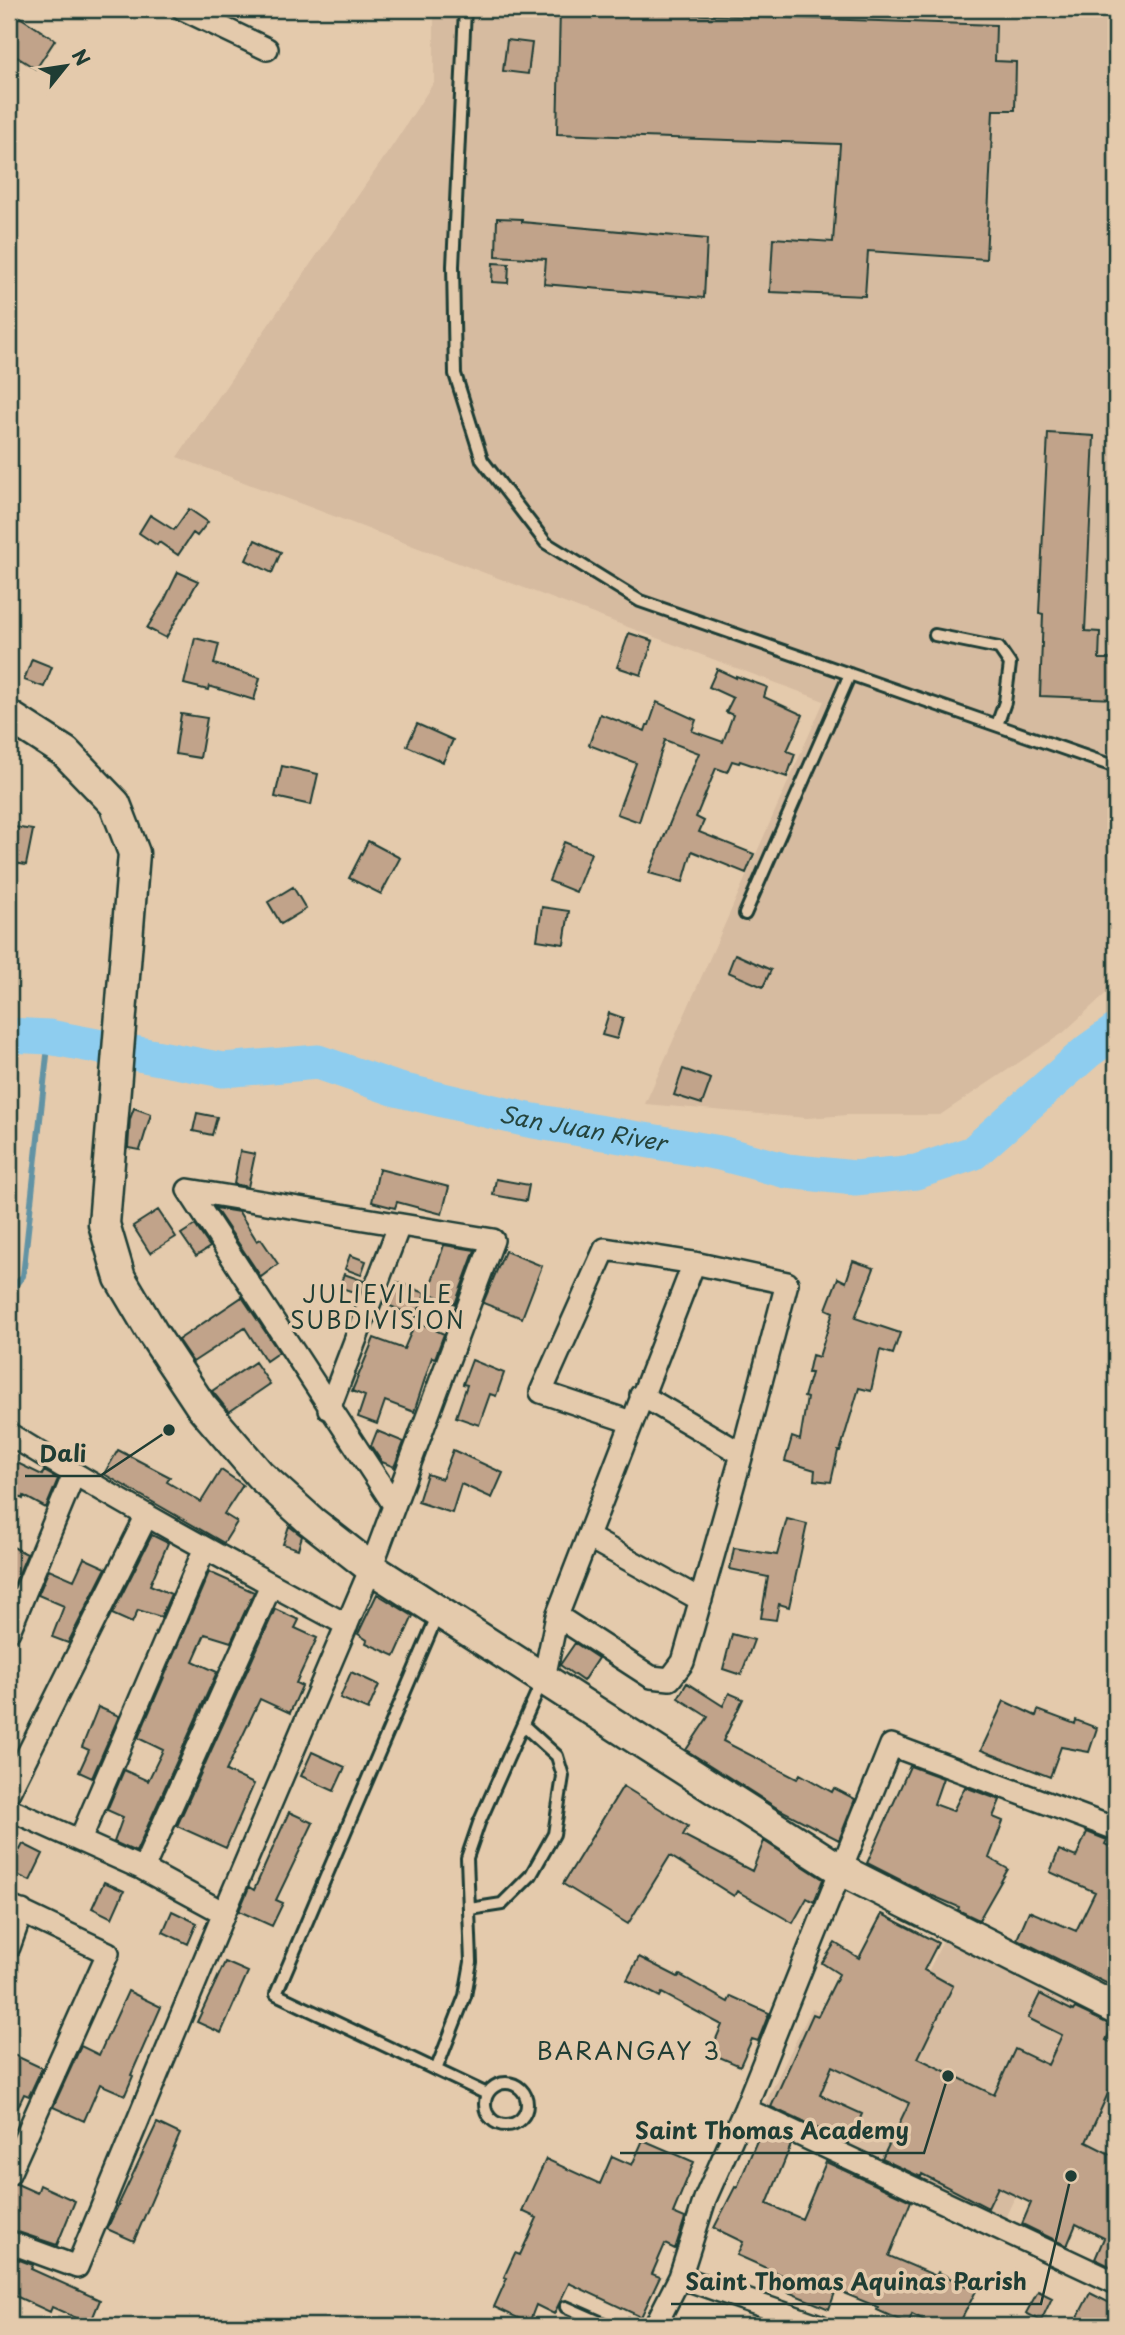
<svg xmlns="http://www.w3.org/2000/svg" width="1125" height="2335" font-family="'Playpen Sans',sans-serif">
<style>
.built{fill:#d6bba0}
.lines{fill:none;stroke-linecap:round;stroke-linejoin:round}
.stream{stroke:#6293a4;stroke-width:6}
.river{stroke:#8ecdef;stroke-width:35}
.building{fill:#c1a38a;stroke:#1f3d34;stroke-width:2}
.lane-casing{stroke:#1f3d34;stroke-width:16}
.street-casing{stroke:#1f3d34;stroke-width:26}
.secondary-casing{stroke:#1f3d34;stroke-width:35}
.lane{stroke:#e4caac;stroke-width:10}
.street{stroke:#e4caac;stroke-width:21}
.secondary{stroke:#e4caac;stroke-width:30}
.labels{text-anchor:middle;stroke-width:7;stroke-linejoin:round;paint-order:stroke}
.water-label{font-size:23px;font-style:italic;fill:#25443d;stroke:#e4caac}
.neighbourhood-label{font-size:23px;letter-spacing:2px;fill:#1f3d34;stroke:#e4caac}
.quarter-label{font-size:24px;letter-spacing:2px;fill:#1f3d34;stroke:#e4caac}
.leader{fill:none;stroke:#1f3d34;stroke-width:2.5}
.callout-dot{fill:#1f3d34;stroke:#e4caac;stroke-width:2.5}
.callout-label{font-size:23px;text-anchor:middle;font-weight:bold;fill:#1f3d34;stroke:#e4caac;stroke-width:7;stroke-linejoin:round;paint-order:stroke}
</style>
<rect width="100%" height="100%" fill="#e4caac"/>
<filter id="ink" filterUnits="userSpaceOnUse"><feTurbulence type="fractalNoise" baseFrequency=".0143" numOctaves="2"/><feDisplacementMap in="SourceGraphic" scale="14" xChannelSelector="R" yChannelSelector="G"/><feConvolveMatrix kernelMatrix="1 2 1 2 8 2 1 2 1" color-interpolation-filters="sRGB"/></filter>
<g filter="url(#ink)">
<path class="built" d="M434,9H1116V984L1063,1033L940,1115H848L807,1118L645,1104L824,701L177,457L393,145L434,82Z
M944,1939L1116,2022V2157L1050,2124L1004,2220L764,2106L812,2008L892,2046Z"/>
<g class="lines">
<path class="stream" d="M9,1292L23,1276L49,1037"/>
<path class="river" id="s1" d="M9,1035L49,1037L223,1070L318,1062L396,1089L528,1120L720,1153L787,1171L855,1178L916,1172L973,1153L1088,1051L1116,1031"/>
</g>
<path class="building" d="M9,10L55,40L36,69L9,52Z
M560,10L996,25L995,61L1016,62L1015,110H993L986,259L868,251L865,296L770,292L773,238L833,242L840,144L557,134Z
M507,40L532,43L528,74L503,71Z
M497,218L522,219V222L707,239L704,298L544,284L546,259L496,256Z
M493,263L509,264L508,283L492,282Z
M1048,433L1094,436L1085,631L1100,632L1099,659H1116V699L1040,696L1043,614L1039,613Z
M189,509L208,522L197,536L193,533L178,555L159,542L157,545L139,533L150,515L174,530Z
M255,540L281,552L272,573L246,560Z
M178,572L198,581L166,638L147,628L165,599Z
M629,633L653,641L641,675L617,667Z
M195,638L219,644L214,664L260,678L254,700L209,686L208,690L184,684Z
M32,659L52,667L44,687L24,680Z
M717,669L736,678V676L767,687L764,697L803,715L787,751L795,754L787,777L740,761L739,763L732,761L727,772L716,768L696,817L704,821L699,832L754,854L746,873L692,851L683,882L649,873L699,753L665,740L639,822L617,814L636,763L589,745L600,714L645,731L647,725H649L657,702L696,720L692,731L723,742L733,715L726,712L733,698L709,687Z
M181,714L207,718L200,758L175,754Z
M417,724L453,740L443,762L407,746Z
M282,766L318,774L311,805L275,797Z
M14,827L33,830L26,865L9,862Z
M368,841L400,858L381,894L349,878Z
M564,842L591,853L576,892L549,881Z
M293,887L306,909L281,924L268,902Z
M542,907L569,911L564,944L537,940Z
M735,954L771,970L763,987L728,972Z
M609,1013L623,1018L617,1039L602,1035Z
M683,1069L711,1079L702,1104L674,1095Z
M134,1108L151,1114L140,1150L128,1148L130,1119Z
M197,1113L217,1117L212,1135L193,1131Z
M240,1151L255,1154L248,1187L234,1184Z
M379,1169L449,1187L442,1214L397,1202L395,1208L372,1202Z
M496,1179L529,1185L526,1201L493,1195Z
M215,1208L239,1212L257,1241L261,1239L278,1264L261,1277Z
M158,1210L176,1237L150,1253L133,1226Z
M195,1225L210,1247L196,1256L181,1234Z
M444,1245L475,1250L455,1304L428,1293Z
M505,1251L542,1266L522,1318L483,1303Z
M350,1255L366,1261L361,1275L345,1269Z
M853,1261L874,1268L855,1318L900,1333L893,1354L880,1350L871,1391L859,1388L840,1451H838L831,1482L814,1480L815,1470L785,1461L792,1437L800,1440L807,1398L804,1397L811,1373H808L812,1355L819,1357L833,1312L826,1309L838,1278L846,1282Z
M344,1274L364,1281L359,1294L339,1287Z
M397,1282L425,1293L416,1317L383,1303L389,1290L394,1291Z
M242,1297L279,1352L266,1361L245,1328L193,1362L178,1340Z
M416,1321L444,1334L435,1358L432,1357L414,1412L385,1401L377,1424L358,1417L365,1396L352,1391L374,1338L404,1349Z
M472,1360L504,1373L496,1396L490,1394L479,1425L456,1417L467,1385L463,1384Z
M255,1362L270,1384L229,1412L212,1391Z
M377,1431L404,1442L394,1467L382,1462L371,1446Z
M118,1450L170,1477L167,1482L201,1502L221,1470L243,1485L224,1514L237,1522L224,1543L104,1474Z
M453,1450L503,1473L492,1498L461,1484L452,1513L418,1502L427,1474L442,1479Z
M9,1459L42,1475L44,1471L58,1479L46,1508L24,1496L23,1499L9,1492Z
M787,1519L807,1524L789,1607L779,1604L776,1620L761,1618L768,1577L730,1569L734,1548L777,1555Z
M289,1526L302,1536L298,1549L283,1544Z
M152,1535L168,1543L150,1585L171,1594L161,1617L138,1610L132,1623L112,1614Z
M9,1545L27,1554L9,1597Z
M84,1558L106,1568L68,1643L52,1637L64,1606L38,1595L49,1569L74,1580Z
M209,1572L254,1592L231,1642L205,1634L193,1661L217,1672L136,1852L114,1842L123,1817L107,1810L124,1770L148,1781L163,1750L138,1738Z
M377,1594L413,1616L395,1656L366,1643L367,1640L358,1634Z
M275,1609L299,1620L295,1628L317,1638L296,1683L302,1686L290,1713L260,1699L226,1771L254,1784L226,1848L177,1826Z
M732,1634L754,1640L741,1675L723,1669Z
M575,1643L598,1658L583,1681L560,1665Z
M351,1672L379,1685L368,1710L340,1698Z
M687,1683L723,1706L729,1693L743,1699L723,1741L797,1779L800,1774L832,1792L834,1788L855,1799L839,1840L777,1808L686,1750L708,1717L678,1698Z
M1004,1701L1036,1716L1038,1710L1075,1724L1076,1720L1097,1728L1089,1752L1061,1747L1050,1777L981,1750Z
M98,1707L119,1716L92,1778L79,1772L89,1750L82,1747Z
M312,1752L345,1767L334,1791L301,1776Z
M910,1766L943,1778L934,1804L953,1811L965,1787L1000,1800L993,1817L1003,1821L989,1858L1008,1869L979,1920L958,1910L959,1907L926,1893L867,1863Z
M623,1786L688,1826L683,1835L752,1871L764,1841L823,1879L814,1902L807,1898L793,1923L737,1891L734,1896L670,1856L628,1924L563,1884Z
M289,1812L313,1823L276,1900L283,1903L272,1926L239,1911L249,1887L254,1890Z
M1087,1832L1107,1840L1105,1844L1116,1850V1988L1017,1939L1029,1911L1076,1931L1095,1892L1050,1872L1059,1850L1076,1857Z
M23,1844L43,1854L30,1881L9,1871V1845L20,1850Z
M104,1882L124,1891L112,1918L92,1908Z
M172,1911L197,1923L188,1944L163,1932Z
M882,1914L938,1943L924,1970L953,1986L918,2058L994,2095L1015,2049L1048,2065L1062,2035L1028,2018L1040,1994L1073,2011L1075,2008L1113,2026L1106,2040L1116,2045V2076L1086,2142L1116,2157V2269L1095,2259L1104,2238L1076,2224L1067,2246L1022,2224L1031,2203L998,2187L988,2208L922,2174L921,2177L882,2159L909,2103L832,2066L820,2095L862,2114L849,2143L771,2107L813,2014L818,2016L839,1974L822,1963L835,1943L859,1958Z
M639,1957L678,1977L680,1975L728,2002L731,1996L769,2013L758,2041L752,2039L740,2066L710,2053L722,2025L662,1993L660,1997L627,1980Z
M225,1962L248,1972L221,2033L197,2022Z
M128,1991L161,2007L131,2075L133,2076L125,2095L100,2084L84,2121L53,2107L81,2046L99,2055Z
M14,2055L42,2068L29,2096L24,2094L9,2126V2066Z
M157,2123L180,2134L134,2241L107,2229Z
M761,2131L791,2145L767,2204L802,2219L826,2162L911,2201L889,2256L936,2276L938,2272L976,2291L958,2326H936L912,2314L908,2324L877,2310L878,2307L836,2290L829,2309L788,2292L793,2280L737,2255L743,2242L714,2228L735,2187L737,2188Z
M643,2140L694,2162L673,2213L685,2218L675,2249L665,2244L652,2274L660,2277L641,2317L569,2283L554,2314L536,2305L529,2323L494,2307L507,2278L504,2277L515,2253L520,2255L537,2218L522,2211L546,2159L600,2184L612,2156L632,2165Z
M17,2184L37,2193L40,2185L75,2201L57,2245L9,2229V2187Z
M9,2256L33,2265L31,2269L100,2300L90,2324L52,2307L50,2312L9,2293Z
M1038,2291L1052,2298L1041,2321L1026,2313Z
M1090,2293L1116,2306V2326H1073Z"/>
<g class="lines">
<defs>
<path id="lane" d="M465,9L453,266L455,374L482,460L546,543L640,601L1116,767
M935,635L999,648L1010,664L1005,702L997,725
M745,914L850,674
M438,1614L276,1994L487,2094
M470,1909L502,1904L531,1875L554,1834L563,1776L557,1756L523,1725
M436,2070L465,1996L471,1962L467,1858L479,1823L542,1681
M485 2104a21 21 0 1 1 42 0a21 21 0 1 1-42 0Z
M566,2307L609,2326"/>
<path id="street" d="M183,9L267,49
M641,1395L742,1454
M329,1409L399,1226
M9,1434C119,1502 233,1564 347,1625
M588,1537L701,1600
M557,1616L651,1677L670,1679L683,1662L742,1454L787,1283L694,1263L605,1249L541,1392L631,1422
M9,1631L74,1474
M544,1678L557,1616L694,1263
M9,1792L147,1515
M9,1809L143,1869L224,1913
M80,1840L205,1548
M143,1869L271,1585
M9,1906L108,1953L9,2174
M9,1947L22,1911
M745,2109L1116,2283
M9,2242L77,2267L224,1913L371,1568L493,1240L188,1190L394,1505
M680,2277L820,2326
M655,2326L680,2277L705,2199L745,2109L891,1745L1116,1829"/>
<path id="secondary" d="M9,716L65,752L115,804L134,853L104,1224L120,1278L152,1332L201,1406L260,1475L311,1521L371,1568L841,1870L1116,2009"/>
</defs>
<use href="#lane" class="lane-casing"/>
<use href="#street" class="street-casing"/>
<use href="#secondary" class="secondary-casing"/>
<use href="#lane" class="lane"/>
<use href="#street" class="street"/>
<use href="#secondary" class="secondary"/>
</g>
</g>
<g class="labels">
<g class="water-label">
<text dy="8" stroke="none"><textPath href="#s1" startOffset="586">San Juan River</textPath></text>
</g>
<g class="neighbourhood-label">
<text x="378" y="1303">JULIEVILLE<tspan x="378" dy="26">SUBDIVISION</tspan></text>
</g>
<g class="quarter-label">
<text x="629" y="2060">BARANGAY 3</text>
</g>
</g>
<path class="leader" d="M169 1430L100 1476H25M948 2076L924 2153H620M1071 2176L1041 2304H671"/>
<g class="callout-dot">
<circle cx="169" cy="1430" r="7"/>
<circle cx="948" cy="2076" r="7"/>
<circle cx="1071" cy="2176" r="7"/>
</g>
<g class="callout-label">
<text x="63" y="1462">Dali</text>
<text x="772" y="2139">Saint Thomas Academy</text>
<text x="856" y="2290">Saint Thomas Aquinas Parish</text>
</g>
<rect width="1125" height="2335" fill="none" stroke="#e4caac" stroke-width="35"/>
<rect x="18" y="18" width="1090" height="2300" fill="none" stroke="#1f3d34" stroke-width="2.5" filter="url(#ink)"/>
<g transform="translate(66 66) rotate(60)" stroke="#e4caac" stroke-width="5" paint-order="stroke">
<path d="M0-5L12 26L0 18L-12 26Z" fill="#1f3d34"/>
<text y="-10" font-size="19" font-weight="bold" text-anchor="middle" fill="#1f3d34">N</text>
</g>
</svg>
